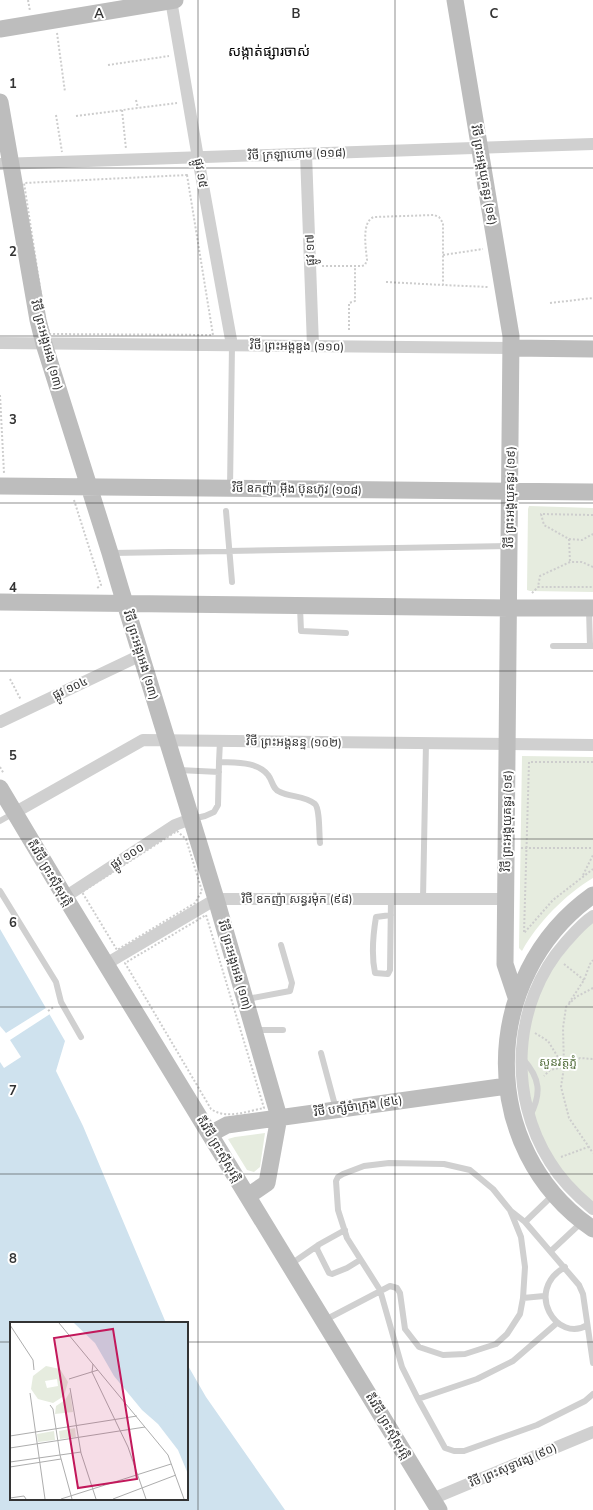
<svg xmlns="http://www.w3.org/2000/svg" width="593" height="1510" font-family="'Nunito Sans','Noto Sans Khmer',sans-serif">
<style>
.green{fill:#e6ecdf}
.water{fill:#cfe2ee}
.pier{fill:#fff}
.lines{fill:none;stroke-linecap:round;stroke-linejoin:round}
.path{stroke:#cdcdcd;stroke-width:2;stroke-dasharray:2 2;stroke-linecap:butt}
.lane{stroke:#d0d0d0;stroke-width:6}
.street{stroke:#d0d0d0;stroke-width:12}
.secondary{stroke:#bdbdbd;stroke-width:17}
.grid{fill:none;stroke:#333;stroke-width:1;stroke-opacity:0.55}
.labels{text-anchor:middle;stroke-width:4;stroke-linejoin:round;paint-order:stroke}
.street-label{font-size:12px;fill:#333;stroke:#fff}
.park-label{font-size:12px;fill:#56703f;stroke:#fff}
.quarter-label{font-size:14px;fill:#000;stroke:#fff}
.inset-river{fill:none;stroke:#cfe2ee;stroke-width:2}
.inset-road{fill:none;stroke:#adadad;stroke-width:1}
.view{fill:#c2185b;fill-opacity:0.15;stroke:#c2185b;stroke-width:2}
.inset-edge{fill:none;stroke:#333;stroke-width:2}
.grid-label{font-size:13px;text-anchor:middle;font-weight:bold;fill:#333;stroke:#fff;stroke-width:4;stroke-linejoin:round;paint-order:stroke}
</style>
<rect width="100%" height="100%" fill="#fff"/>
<path class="green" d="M529,506L593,508V592L530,591L527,590L528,509Z
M522,756L593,757V878C565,895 538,922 522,951L519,948Z
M593,918V1207L565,1180L534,1124L525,1085L526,1030L542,980Z
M265,1133L260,1167L254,1172L247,1170L228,1139L235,1137Z"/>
<path class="water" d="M0,929L65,1041L56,1071L83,1126L166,1323H11V1499H187V1364L206,1397L285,1510H0Z"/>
<path class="pier" d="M46,1008L50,1014L10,1040L21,1057L4,1068L0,1062V1026L6,1033Z"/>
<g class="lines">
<path class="path" d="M28,0L30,11
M57,33L65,92
M108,65L169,56
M136,100L138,108
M122,110L126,149
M56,115L62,152
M76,116L177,103
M187,175L213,335L50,334L45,320L24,183Z
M443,255L483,249
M322,266H362L365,265L367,260C366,249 361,221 374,217L434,215L439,217L443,223V285L488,287
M386,282L443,285
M550,303L593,298
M349,330V303L355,301V266
M0,395L4,473
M74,500L101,585L96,589
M593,515L541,514L544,525L569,539L582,540L593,534
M569,539L570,562
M593,567L582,562H570L540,576L538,587H593
M532,593L538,587
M10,679L21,700
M593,762H529L524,933L553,900L593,869
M0,767L4,774
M177,831L186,839L202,891L195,903L117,950L82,892Z
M521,848H593
M583,875L593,855
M206,915L264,1108C248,1111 226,1120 211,1109L125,963Z
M564,964L584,980
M593,988L576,997L566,1007L563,1028L564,1067L561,1087L569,1118L593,1153
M569,1003L584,980L590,964L593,960
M48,1011L54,1007
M535,1033L548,1041L564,1067L550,1070L544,1076
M565,1067L580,1058L593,1059
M561,1157L588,1147"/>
<path class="lane" d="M230,488L232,345
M226,511L232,582
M112,553L509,546
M300,607L301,631L346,633
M589,609L590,646
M553,646H593
M220,741L219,762C235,763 257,761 268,775C273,781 272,789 280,792C290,797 306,796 315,804C320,809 319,835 320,843
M179,770L219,772
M192,819L205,816L214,812L218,805L219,762
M0,821L14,813
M0,891L56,982L61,1002L81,1037
M423,899L426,743
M391,915L376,917C373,935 371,954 375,973L388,974L390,970L391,899
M247,999L290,991L292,983L281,945
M255,1030H283
M321,1053L336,1109
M523,1059C540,1078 542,1093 530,1116
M511,1211L525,1222L579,1285L583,1294L593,1363
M525,1222L553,1195
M345,1230L318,1245L317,1249L329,1273L332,1274L347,1268L360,1260
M551,1251L582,1222
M291,1264L317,1246
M565,1267C523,1291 558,1344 587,1325
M523,1298L544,1296
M325,1320L390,1286L397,1288L400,1293L405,1329L419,1347L443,1355L465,1354L496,1344L507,1334L520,1314L523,1298L525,1267L521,1237L510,1210L493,1189L470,1170L444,1164L389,1163L364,1166L343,1174L338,1177L336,1181L338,1210L347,1238L380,1290L402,1367L418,1399L445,1448L454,1451H464L537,1425L585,1401L593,1394
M418,1399L477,1379L513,1361L557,1323"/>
<path class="street" d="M171,0L198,158L232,345
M306,154L313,346
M0,164L593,144
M0,343L511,348
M0,722L141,655
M14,813L143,740L593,745
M65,897L175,825L191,819
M593,916C582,923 574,933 565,943C512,1003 508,1096 550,1162C561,1180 577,1196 593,1209
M106,964L216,899H506
M432,1499L593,1432"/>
<path class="secondary" d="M455,0L511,336L505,964L516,997
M0,29L175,0
M0,102L38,320L44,344L110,553L120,587L216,899L279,1117L267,1183L248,1196
M511,348L593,349
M0,486L593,492
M0,602L509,608H593
M0,788L65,897L439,1510
M593,895C479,976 476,1149 593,1229
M210,1134L227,1125L507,1086"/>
</g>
<path class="grid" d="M198,0V1510M395,0V1510M0,168H593M0,336H593M0,503H593M0,671H593M0,839H593M0,1007H593M0,1174H593M0,1342H11M187,1342H593"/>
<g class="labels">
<g class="street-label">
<text transform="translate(297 154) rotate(-2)" y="4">វិថី ក្រឡាហោម (១១៨)</text>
<text transform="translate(201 173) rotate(80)" y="4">ផ្លូវ ១៥</text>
<text transform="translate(484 175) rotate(80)" y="4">វិថី ព្រះអង្គយុគន្ធរ (១៩)</text>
<text transform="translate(310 250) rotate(-92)" y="4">ផ្លូវ ១៧</text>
<text transform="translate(47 345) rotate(75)" y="4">វិថី ព្រះអង្គអេង (១៣)</text>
<text transform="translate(297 346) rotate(1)" y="4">វិថី ព្រះអង្គឌួង (១១០)</text>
<text transform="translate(297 489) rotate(1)" y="4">វិថី ឧកញ៉ា អ៊ីង ប៊ុនហ៊ូវ (១០៨)</text>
<text transform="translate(510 497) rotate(-89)" y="4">វិថី ព្រះអង្គយុគន្ធរ (១៩)</text>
<text transform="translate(141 655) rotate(73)" y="4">វិថី ព្រះអង្គអេង (១៣)</text>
<text transform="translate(70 688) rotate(-25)" y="4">ផ្លូវ ១០៤</text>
<text transform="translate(294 742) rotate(1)" y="4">វិថី ព្រះអង្គនន្ទ (១០២)</text>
<text transform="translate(507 821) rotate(-89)" y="4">វិថី ព្រះអង្គយុគន្ធរ (១៩)</text>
<text transform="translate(127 856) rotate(-33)" y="4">ផ្លូវ ១០០</text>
<text transform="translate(50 873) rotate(59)" y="4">តីរវិថី ព្រះស៊ីសុវត្តិ</text>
<text x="297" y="903">វិថី ឧកញ៉ា សន្ធរម៉ុក (៩៨)</text>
<text transform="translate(235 965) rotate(74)" y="4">វិថី ព្រះអង្គអេង (១៣)</text>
<text transform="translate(358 1106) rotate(-8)" y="4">វិថី បក្សីចំាក្រុង (៩៤)</text>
<text transform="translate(219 1149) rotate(59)" y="4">តីរវិថី ព្រះស៊ីសុវត្តិ</text>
<text transform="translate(388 1426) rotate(59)" y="4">តីរវិថី ព្រះស៊ីសុវត្តិ</text>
<text transform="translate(513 1465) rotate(-23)" y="4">វិថី ព្រះសុទ្ធាវង្ស (៩០)</text>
</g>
<g class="park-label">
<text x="558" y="1066">សួនវត្ដភ្នំ</text>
</g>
<g class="quarter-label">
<text x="269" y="56">សង្កាត់ផ្សារចាស់</text>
</g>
</g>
<g transform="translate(10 1322)">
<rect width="178" height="178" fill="#fff"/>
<path d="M36,44L50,47L58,60L54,74L43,81L28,77L21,67L23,54ZM47,57L48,64L37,66L35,59ZM60,70L63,90L45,92L46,84L55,78ZM65,106L66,115L50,117L49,109ZM44,109L45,118L28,120L27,112Z" fill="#e6ecdf" fill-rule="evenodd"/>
<path d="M64,1H178V152L168,128L148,102L132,88L104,54L85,21Z" fill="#cfe2ee"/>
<path class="inset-river" d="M105,1L129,47L127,54L119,61M128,73L138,67L146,70L178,114"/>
<path class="inset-road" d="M49,1L158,133L174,177M0,3L23,38L24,48M83,42L82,50L118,125L136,177M59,57L88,48M60,66L71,131L86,177M20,71L35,177M40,83L43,87L50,133L62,177M0,114L127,94M0,126L135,105M50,133L71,130M0,140L50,133M0,145L51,137M0,176L14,174L16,177M51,177L161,142M103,177L166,153"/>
<path class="view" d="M103,7L127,157L68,166L44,16Z"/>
<rect width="178" height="178" class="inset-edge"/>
</g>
<g class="grid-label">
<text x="99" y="18">A</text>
<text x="296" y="18">B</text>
<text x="494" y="18">C</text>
<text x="13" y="88">1</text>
<text x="13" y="256">2</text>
<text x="13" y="424">3</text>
<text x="13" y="592">4</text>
<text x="13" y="760">5</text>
<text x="13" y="927">6</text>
<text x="13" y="1095">7</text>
<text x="13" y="1263">8</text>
</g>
</svg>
